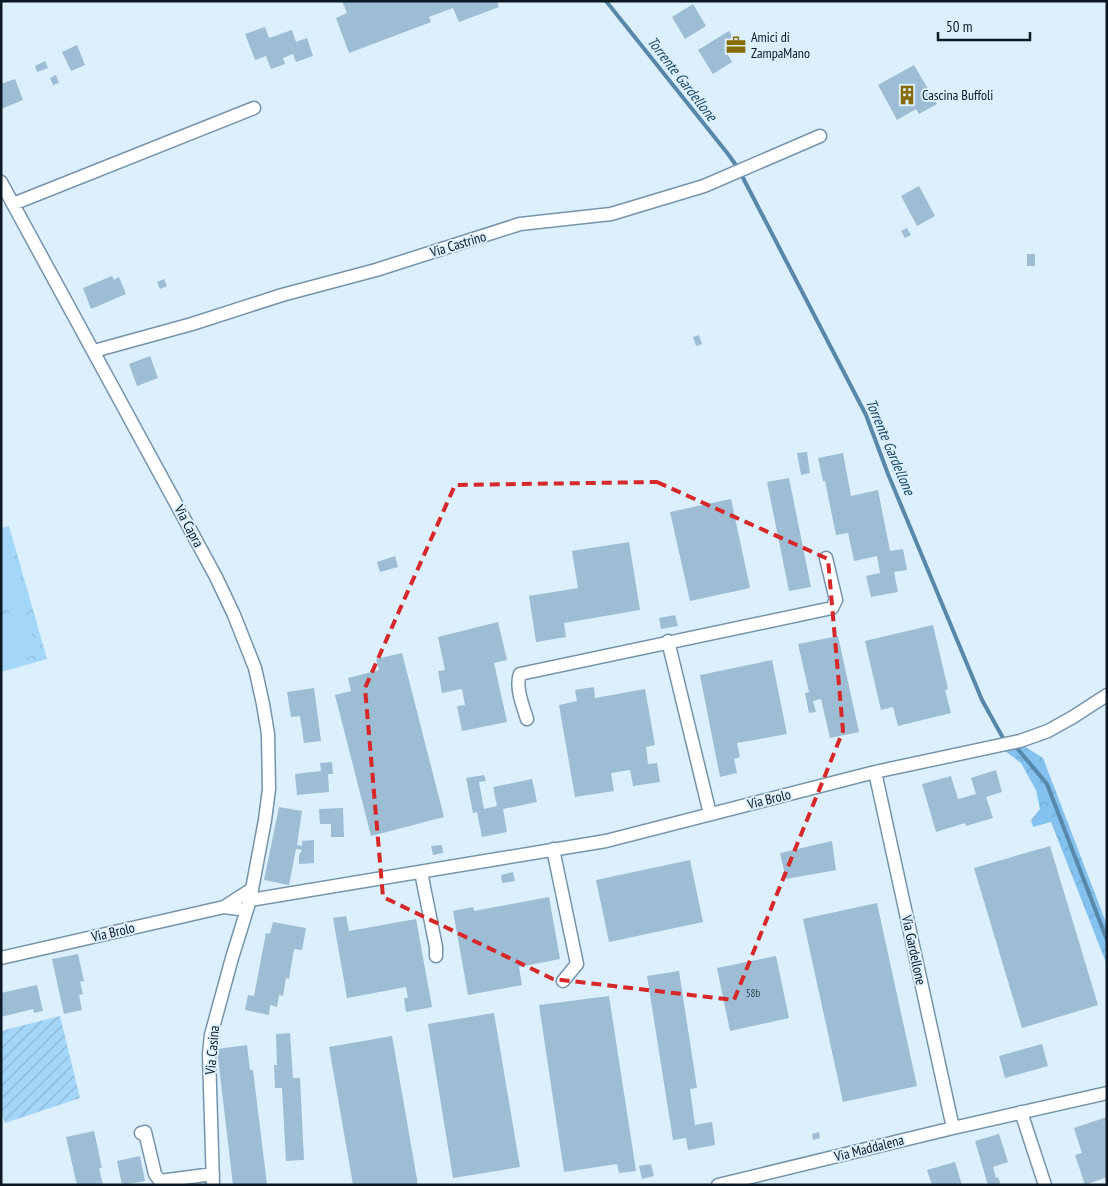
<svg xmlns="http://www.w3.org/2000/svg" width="1108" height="1186" font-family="'PT Sans Narrow',sans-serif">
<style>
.forest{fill:url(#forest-crowns)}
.park{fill:url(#park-crowns)}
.garden{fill:url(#garden-furrows)}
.pitch{fill:#a4d6fa}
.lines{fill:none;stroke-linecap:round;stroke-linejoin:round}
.stream{stroke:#5888a9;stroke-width:4}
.building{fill:#9dbdd5}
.street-casing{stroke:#7594ab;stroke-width:15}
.street{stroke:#fff;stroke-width:12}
.marked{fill:none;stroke:#d62828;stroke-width:4;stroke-dasharray:10 6;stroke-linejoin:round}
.labels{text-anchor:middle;stroke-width:4;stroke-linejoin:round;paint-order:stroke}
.number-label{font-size:11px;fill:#31424f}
.poi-label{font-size:14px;fill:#0d1922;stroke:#dbeffd;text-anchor:start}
.street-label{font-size:14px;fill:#0d1922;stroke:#dbeffd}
.water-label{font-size:15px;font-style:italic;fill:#174866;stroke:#dbeffd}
</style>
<defs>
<pattern id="forest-crowns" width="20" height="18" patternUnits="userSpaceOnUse" patternTransform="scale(1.25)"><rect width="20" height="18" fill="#83c2ef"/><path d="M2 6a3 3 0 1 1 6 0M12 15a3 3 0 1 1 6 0" fill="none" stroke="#70a6cd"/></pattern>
<pattern id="park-crowns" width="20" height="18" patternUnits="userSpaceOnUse" patternTransform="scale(1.25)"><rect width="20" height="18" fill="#a4d6fa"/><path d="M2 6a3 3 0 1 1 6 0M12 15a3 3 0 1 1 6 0" fill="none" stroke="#8cb7d6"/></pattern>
<pattern id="garden-furrows" width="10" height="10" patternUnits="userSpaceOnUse" patternTransform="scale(1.25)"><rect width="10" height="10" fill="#a4d6fa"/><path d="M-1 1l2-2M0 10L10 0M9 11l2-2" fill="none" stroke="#8cb7d6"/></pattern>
</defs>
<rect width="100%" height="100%" fill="#dbeffd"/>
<path class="forest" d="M1024,746L1043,758L1107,925V965L1051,822L1033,827L1031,820L1040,809L1036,790L1021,763L1005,751Z"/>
<path class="park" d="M9,526L47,659L1,672V528Z"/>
<path class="garden" d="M60,1016L80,1098L5,1123L1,1111V1031Z"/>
<path class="pitch" d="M5,529L28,603L1,611V530Z
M24,608L38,654L1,666V615Z"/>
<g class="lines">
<path class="stream" d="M606,1L728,154L738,168
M740,172L866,415L888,474L982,700L1003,738
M1016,747L1047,784L1107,940"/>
</g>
<path class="building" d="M342,1H497L499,7L459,22L453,8L429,17L431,22L349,53L336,18L347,13Z
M693,4L706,26L685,39L672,17Z
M265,27L269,38L292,30L296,42L307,38L313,56L296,62L293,54L283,58L285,64L271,69L266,56L255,60L245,34Z
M729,31L735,41L724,48L732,62L713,74L698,50Z
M77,45L85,65L71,71L62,52Z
M45,61L48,68L37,72L35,66Z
M914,65L937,104L919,114L916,109L897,120L878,85Z
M56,75L59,83L53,85L50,78Z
M15,79L23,100L1,109V84Z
M919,186L935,216L917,226L901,196Z
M907,228L911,235L905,238L901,231Z
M1027,254H1035V266H1027Z
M112,276L114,280L119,277L126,294L91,309L83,288Z
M164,279L167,286L160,289L157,282Z
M699,335L702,344L696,346L693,337Z
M150,356L158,378L137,386L129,364Z
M807,452L810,473L801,475L797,453Z
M843,453L851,496L878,490L890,551L903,549L907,570L894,572L898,592L871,597L866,576L880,573L877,556L854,561L848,533L836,535L825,481H823L818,458Z
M789,478L811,587L789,591L767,482Z
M731,499L750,588L690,601L670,512Z
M629,542L640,610L564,623L566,637L536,642L529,596L578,588L572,551Z
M395,556L398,567L380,572L377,562Z
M675,615L678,626L661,629L659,618Z
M498,622L507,660L494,663L507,722L462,731L457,706L465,705L462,689L442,693L438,671L445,670L438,637Z
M933,625L948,689L945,690L951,713L898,726L893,707L881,710L865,641Z
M838,636L859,732L830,738L821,699L813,701L816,712L809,713L805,693L809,692L798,644Z
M402,653L444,817L371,836L335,695L351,691L348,678L379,670L376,659Z
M772,660L787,734L737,743L740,757L734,759L737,773L720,777L700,675Z
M594,687L595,698L645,689L655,745L646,747L648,764L657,763L660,782L633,786L630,770L611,773L614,791L575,797L559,705L577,701L575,690Z
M314,688L321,741L304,743L300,716L291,717L287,692Z
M332,762L333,774H328L329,792L297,795L295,774L321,771L320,763Z
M996,770L1002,792L986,797L993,818L966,826L965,823L936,832L922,784L951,776L958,799L976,794L971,778Z
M484,775L486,781L479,782L484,809L497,806L493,787L532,779L537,802L503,809L507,832L482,837L477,812L473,813L466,778Z
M279,807L302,811L297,845L302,846V841L314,840V863L299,864V855L302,850L296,849L289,885L264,880Z
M343,808L344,837H331V824H320L319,809Z
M832,841L836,870L786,879L780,853Z
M442,845L443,853L433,855L431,846Z
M1050,846L1098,1005L1022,1028L974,868Z
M690,860L703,922L609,942L596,880Z
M513,872L515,881L502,883L501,875Z
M549,897L560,959L519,967L522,985L468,995L453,911L473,907L474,911Z
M877,903L917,1086L843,1102L803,919Z
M346,916L349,931L416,919L432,1007L406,1012L404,998H408L406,987L347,998L333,918Z
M273,922L306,928L302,950L294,949L289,979L286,978L283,996L279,995L277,1007L270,1005L269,1015L245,1010L248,995L254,996L266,933L270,934Z
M78,954L84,981L80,982L83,994L79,995L82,1010L64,1014L52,959Z
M776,956L789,1018L730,1031L717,968Z
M679,971L697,1088L690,1089L695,1125L712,1122L715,1145L688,1150L686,1138L673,1140L647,976Z
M37,985L43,1011L34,1013L33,1009L1,1017V993Z
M609,996L636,1171L619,1173L617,1164L564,1172L539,1005Z
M494,1013L520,1167L453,1178L428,1024Z
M290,1033L293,1078H300L304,1160L286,1161L282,1088H275L274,1065H277L276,1034Z
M392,1036L418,1185H353L329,1047Z
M1042,1044L1048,1066L1005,1078L999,1056Z
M247,1045L250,1070H253L267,1185H233L217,1049Z
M1107,1117V1177L1085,1185L1075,1155L1082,1153L1074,1128Z
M94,1131L102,1168H99L103,1185H77L66,1137Z
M819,1132L820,1138L813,1140L812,1134Z
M999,1134L1008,1162L993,1167L996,1178L998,1177L1001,1185H988L975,1141Z
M140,1156L145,1181L122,1185L117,1161Z
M955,1162L962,1185H932L927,1170Z
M651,1164L654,1176L642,1179L639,1166Z"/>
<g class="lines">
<defs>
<path id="street" d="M1,182L216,577L234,615L255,668L263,704L268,734L269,789L265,820L250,900L232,958L211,1035L209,1054L213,1185
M13,204L254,108
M94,351L192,324L282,295L376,270L520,224L611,214L704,186L820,136
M668,641L710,814
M527,719C523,706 515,687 520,674L832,608L836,600L826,558
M875,772L953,1128
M553,849L577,964L563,981
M421,872L436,947V956
M250,900L606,841L875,772L1020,741L1048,731L1073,717L1107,695
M247,910L224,907L252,889
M1,958L224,907
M1021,1112L1045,1185
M141,1133L145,1132L155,1174L160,1181L213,1174
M718,1185L953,1128L1107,1093"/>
</defs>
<use href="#street" class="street-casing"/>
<use href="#street" class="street"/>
</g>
<path class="marked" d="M657,482L828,559L843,731L734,1000L553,979L383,897L365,688L455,485Z"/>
<defs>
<symbol id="office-bare" viewBox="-9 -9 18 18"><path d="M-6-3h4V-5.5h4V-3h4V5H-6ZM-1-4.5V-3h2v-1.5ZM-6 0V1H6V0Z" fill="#886a07" stroke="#dbeffd" stroke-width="2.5" paint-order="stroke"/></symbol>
<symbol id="building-bare" viewBox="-9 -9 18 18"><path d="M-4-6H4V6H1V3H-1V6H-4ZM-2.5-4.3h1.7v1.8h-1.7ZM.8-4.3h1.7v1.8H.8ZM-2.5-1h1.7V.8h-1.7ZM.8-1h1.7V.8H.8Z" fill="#886a07" stroke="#dbeffd" stroke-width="2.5" paint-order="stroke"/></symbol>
</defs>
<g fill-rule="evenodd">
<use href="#office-bare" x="722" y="31" width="28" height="28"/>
<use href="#building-bare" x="893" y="81" width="28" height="28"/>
</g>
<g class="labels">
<g class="number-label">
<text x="753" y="997">58b</text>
</g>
<g class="poi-label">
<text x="751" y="42">Amici di<tspan x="751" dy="16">ZampaMano</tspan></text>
<text x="922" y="100">Cascina Buffoli</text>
</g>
<g class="street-label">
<text transform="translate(458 244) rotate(-17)" y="5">Via Castrino</text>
<text transform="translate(189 526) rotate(62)" y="5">Via Capra</text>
<text transform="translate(769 799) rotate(-14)" y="5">Via Brolo</text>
<text transform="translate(113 932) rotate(-13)" y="5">Via Brolo</text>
<text transform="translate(914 950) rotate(78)" y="5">Via Gardellone</text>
<text transform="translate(212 1050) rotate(-85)" y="5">Via Casina</text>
<text transform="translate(869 1148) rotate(-14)" y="5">Via Maddalena</text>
</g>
<g class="water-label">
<text transform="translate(682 79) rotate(52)" y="5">Torrente Gardellone</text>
<text transform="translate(890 447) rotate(67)" y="5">Torrente Gardellone</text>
</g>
</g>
<rect width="1108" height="1186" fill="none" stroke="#0d1922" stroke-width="5"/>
<path d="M938 32v8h92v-8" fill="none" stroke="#0d1922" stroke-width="2.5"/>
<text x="946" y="32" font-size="15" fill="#0d1922" stroke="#dbeffd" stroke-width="4" paint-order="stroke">50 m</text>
</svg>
